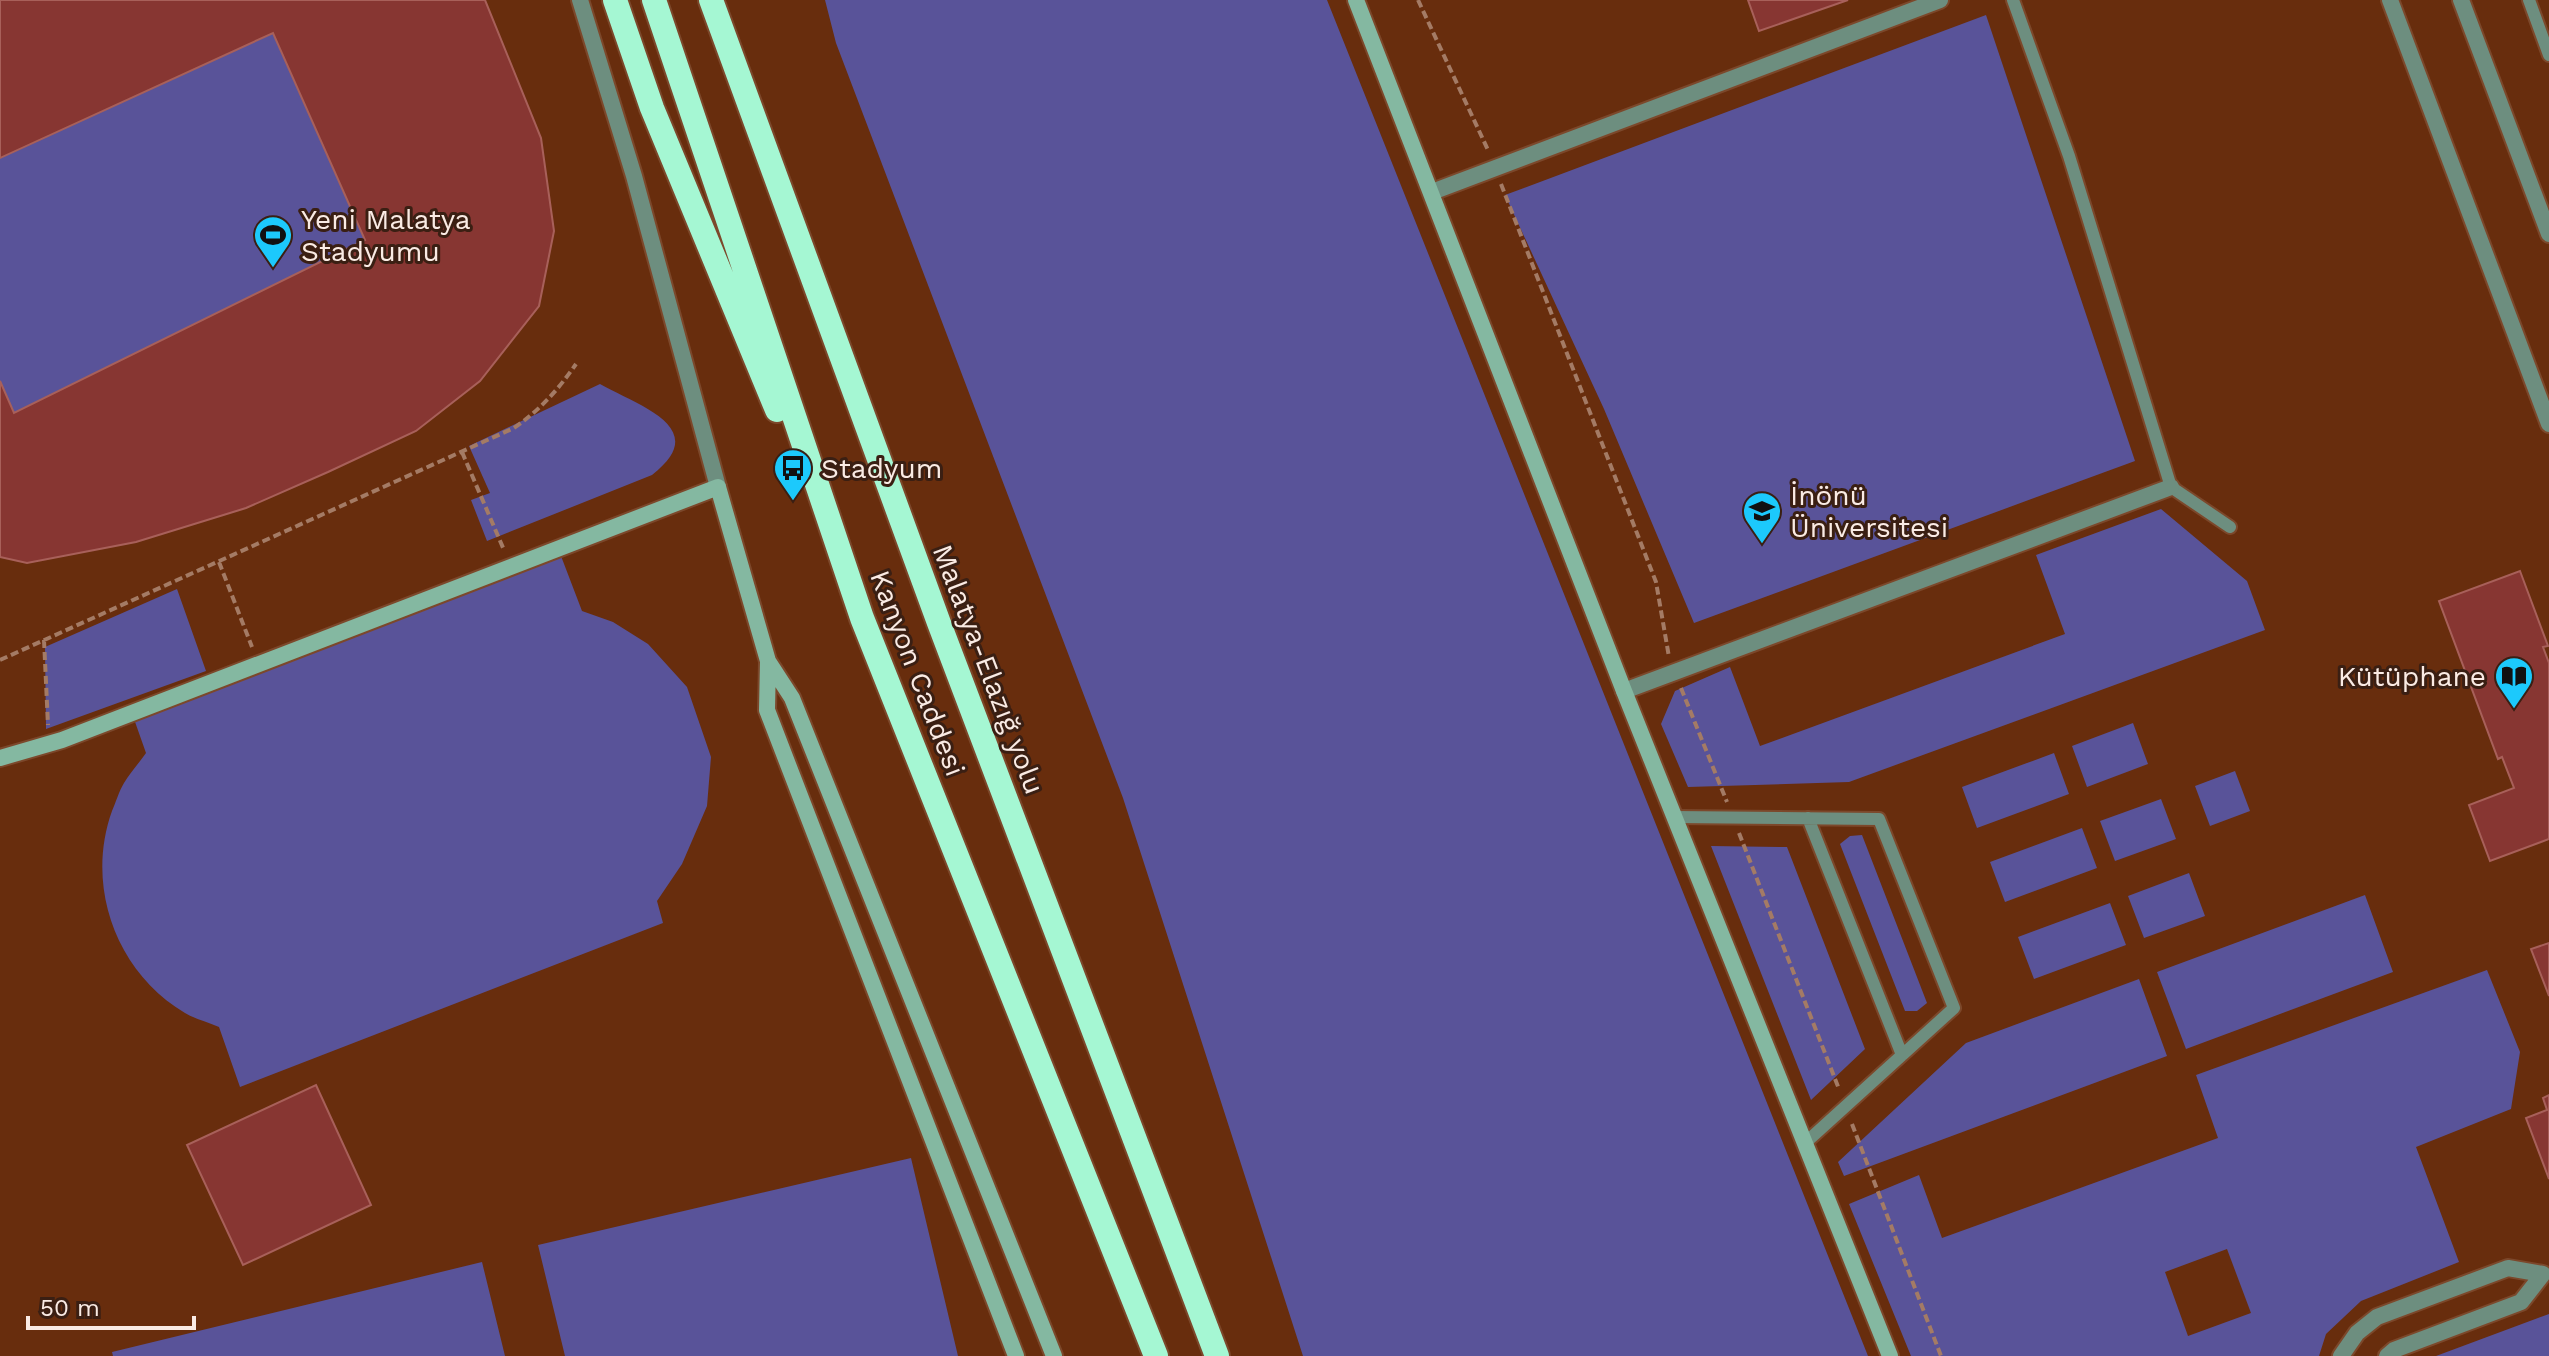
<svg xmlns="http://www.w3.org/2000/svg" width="2549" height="1356" font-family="'Work Sans',sans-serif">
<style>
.green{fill:#595399;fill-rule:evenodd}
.building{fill:#873632;stroke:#a8605a;stroke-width:2}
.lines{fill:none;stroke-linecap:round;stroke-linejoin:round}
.lane-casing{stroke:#7c482b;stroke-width:16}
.street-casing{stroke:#7c482b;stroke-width:20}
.secondary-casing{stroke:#7c482b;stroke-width:20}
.highway-casing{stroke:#7c482b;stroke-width:28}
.path{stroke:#a47b65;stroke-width:4;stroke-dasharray:8 4;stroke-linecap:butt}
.lane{stroke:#6d8e7f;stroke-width:12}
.street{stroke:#6d8e7f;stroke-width:16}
.secondary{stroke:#84b8a1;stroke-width:16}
.highway{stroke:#a5f7d3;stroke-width:24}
.labels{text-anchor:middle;stroke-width:6;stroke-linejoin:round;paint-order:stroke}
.poi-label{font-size:28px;fill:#faebe4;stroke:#3a1f13;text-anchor:start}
.street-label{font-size:28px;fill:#faebe4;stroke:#3a1f13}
</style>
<rect width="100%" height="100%" fill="#682d0d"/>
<path class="green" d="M0,0H485L541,138L554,231L539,306L480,381L416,431L246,508L136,542L27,563L0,557Z
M825,0H1327L1868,1356H1303L1123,798L836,43Z
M1986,15L2135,461L1694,623L1604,409L1505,195Z
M600,384C639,406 713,428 652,475L487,541L471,500L490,493L469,446Z
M2161,509L2247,581L2265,630L1849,782L1688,787L1661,724L1675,691L1730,667L1760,746L2065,634L2036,555Z
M561,556L582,611L613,622L648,644L687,687L711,757L707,806L682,864L657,901L663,923L240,1087L219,1027C208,1022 195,1019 185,1013C116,972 85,886 112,811C116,802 119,791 124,783C130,773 139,763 146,753L134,719Z
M177,589L206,671L46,729L45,647Z
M2133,723L2148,764L2087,787L2072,746Z
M2054,753L2069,794L1977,828L1962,787Z
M2235,771L2250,811L2210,826L2195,786Z
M2161,799L2176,839L2115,861L2100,821Z
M2082,828L2097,868L2005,902L1990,862Z
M1862,835L1927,1003L1917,1011H1905L1840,844L1850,836Z
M1711,846L1787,847L1865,1049L1811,1100Z
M2189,873L2205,916L2144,938L2128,896Z
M2365,895L2393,972L2186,1049L2157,972Z
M2110,903L2126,945L2034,979L2018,937Z
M2487,970L2520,1052L2511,1109L2416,1147L2459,1262L2361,1301L2326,1334L2319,1356H1911L1849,1204L1919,1175L1942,1238L2218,1138L2196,1075ZM2227,1249L2251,1313L2188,1336L2165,1272Z
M2139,979L2167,1056L1844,1176L1838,1162L1966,1043Z
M911,1158L958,1356H565L538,1245Z
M482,1262L505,1356H113L112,1352Z
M2549,1314V1356H2436Z"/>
<path class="building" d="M0,0H485L541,138L554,231L539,306L480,381L416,431L328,472L246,508L136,542L27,563L0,557V381L14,413L365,240L273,33L0,158Z
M1748,0H1848L1759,31Z
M2520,571L2548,646L2543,647L2549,663V839L2490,861L2469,805L2514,788L2502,757L2498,759L2439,601Z
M2549,943V996L2531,949Z
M316,1085L371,1205L243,1265L187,1145Z
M2549,1095V1179L2526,1118L2547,1110L2543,1098Z"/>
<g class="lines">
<defs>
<path id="lane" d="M2013,0L2069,156L2171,487L2230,527
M2529,0L2549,55
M1674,817L1879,819L1954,1008L1804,1144
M1808,818L1902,1055"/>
<path id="street" d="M580,0L634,176L718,487
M2390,0L2549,424
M2461,0L2549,234
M1432,192L1940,0
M1624,691L2171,487
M2341,1356L2357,1333L2377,1317L2508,1268L2543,1274L2521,1302L2394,1350L2387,1356"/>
<path id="secondary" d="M1356,0L1624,691L1890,1356
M768,661L792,698L1054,1356
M0,758L62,740L718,487L768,661L767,710L1016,1356"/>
<path id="highway" d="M615,0L652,108L777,410
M654,0L862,618L1156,1356
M711,0L939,623L1217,1356"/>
</defs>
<use href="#lane" class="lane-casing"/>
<use href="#street" class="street-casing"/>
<use href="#secondary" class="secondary-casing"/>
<use href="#highway" class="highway-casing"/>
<path class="path" d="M1418,0L1488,150
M1501,184L1656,582L1669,657
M462,452L504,550
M219,562L252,647
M44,640L48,725
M0,660L514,428C540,410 558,390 576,364
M1681,688L1727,802
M1739,833L1839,1089
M1852,1124L1941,1356"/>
<use href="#lane" class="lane"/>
<use href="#street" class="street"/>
<use href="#secondary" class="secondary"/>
<use href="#highway" class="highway"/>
</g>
<defs>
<symbol id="stadium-pin" viewBox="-11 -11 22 30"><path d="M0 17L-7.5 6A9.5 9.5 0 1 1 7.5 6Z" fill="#1cc9fc" stroke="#3a1f13"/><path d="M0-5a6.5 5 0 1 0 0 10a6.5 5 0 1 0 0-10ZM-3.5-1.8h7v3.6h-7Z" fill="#111"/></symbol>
<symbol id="bus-pin" viewBox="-11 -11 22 30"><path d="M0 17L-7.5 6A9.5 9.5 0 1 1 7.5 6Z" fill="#1cc9fc" stroke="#3a1f13"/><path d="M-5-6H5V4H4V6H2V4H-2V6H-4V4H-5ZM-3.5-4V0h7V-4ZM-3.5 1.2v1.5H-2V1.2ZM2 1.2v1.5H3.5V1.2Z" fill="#111"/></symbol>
<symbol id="university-pin" viewBox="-11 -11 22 30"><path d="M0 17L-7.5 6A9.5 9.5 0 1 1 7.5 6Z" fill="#1cc9fc" stroke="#3a1f13"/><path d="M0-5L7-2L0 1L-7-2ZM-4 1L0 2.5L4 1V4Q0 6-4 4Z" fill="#111"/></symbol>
<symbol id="library-pin" viewBox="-11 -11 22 30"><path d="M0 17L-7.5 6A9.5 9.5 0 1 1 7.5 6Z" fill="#1cc9fc" stroke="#3a1f13"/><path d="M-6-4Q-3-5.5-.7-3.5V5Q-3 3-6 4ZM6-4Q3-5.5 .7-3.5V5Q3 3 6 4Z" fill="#111"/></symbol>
</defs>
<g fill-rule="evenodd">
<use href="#stadium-pin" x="251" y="213" width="44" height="60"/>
<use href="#bus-pin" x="771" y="446" width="44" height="60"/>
<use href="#university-pin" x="1740" y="489" width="44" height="60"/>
<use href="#library-pin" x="2492" y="654" width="44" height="60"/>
</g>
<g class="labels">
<g class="poi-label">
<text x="301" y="229">Yeni Malatya<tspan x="301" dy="32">Stadyumu</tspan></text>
<text x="821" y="478">Stadyum</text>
<text x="1790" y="505">İnönü<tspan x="1790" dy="32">Üniversitesi</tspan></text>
<text x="2486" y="686" text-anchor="end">Kütüphane</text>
</g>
<g class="street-label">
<text transform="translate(989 669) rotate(69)" y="10">Malatya-Elazığ yolu</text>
<text transform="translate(918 673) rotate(69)" y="10">Kanyon Caddesi</text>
</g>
</g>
<path d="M28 1316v12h166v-12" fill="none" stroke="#faebe4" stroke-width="4"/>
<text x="40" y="1316" font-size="24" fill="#faebe4" stroke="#3a1f13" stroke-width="6" paint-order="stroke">50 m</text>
</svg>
